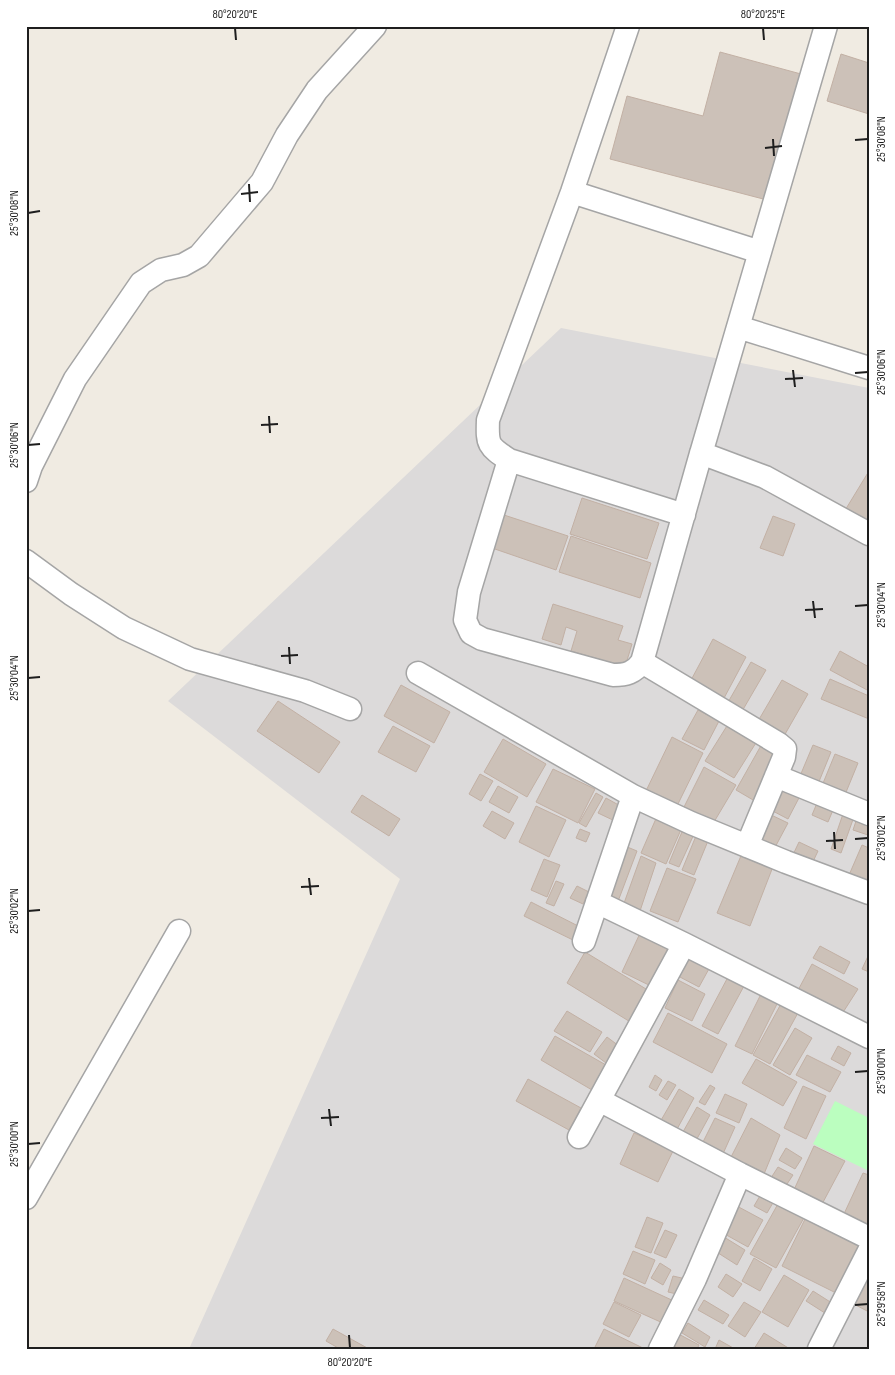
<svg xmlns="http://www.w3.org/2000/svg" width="895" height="1375" font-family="'Sofia Sans Condensed',sans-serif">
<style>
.residential{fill:#dcdada}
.park{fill:#bbfebf}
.building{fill:#ccc1b8;stroke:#c2b0a4}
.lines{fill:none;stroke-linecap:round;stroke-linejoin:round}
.street-casing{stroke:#a5a5a5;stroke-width:25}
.street{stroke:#fff;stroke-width:22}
.ticks{fill:none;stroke:#1e1e1e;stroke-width:2}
.neatline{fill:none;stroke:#1e1e1e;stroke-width:2}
.ticks-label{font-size:12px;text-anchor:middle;fill:#1e1e1e}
</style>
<rect width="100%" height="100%" fill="#f0ebe2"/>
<path class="residential" d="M561,328L869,388V1349H189L400,879L168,701Z"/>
<path class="park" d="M835,1101L869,1118V1171L813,1144Z"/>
<path class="building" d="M720,52L801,74L767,200L610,159L627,96L703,116Z
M841,54L869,63V114L827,101Z
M869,471V527L844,512Z
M582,498L659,523L647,559L570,534Z
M504,515L568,536L556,570L492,548Z
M773,516L795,524L783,556L760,548Z
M571,536L651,563L640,598L559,572Z
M553,604L623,626L618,640L632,644L625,667L571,651L577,631L566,627L561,645L542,639Z
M713,639L746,657L723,700L690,682Z
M840,651L869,667V691L830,670Z
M751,662L766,670L741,713L727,704Z
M830,679L869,696V719L821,699Z
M782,680L808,694L780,743L754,728Z
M401,685L450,712L434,743L384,716Z
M278,701L340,742L319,773L257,731Z
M698,710L719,721L704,750L682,739Z
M730,721L759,738L734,778L705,761Z
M393,726L430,746L416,772L378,752Z
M672,737L703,753L676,808L645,793Z
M503,739L546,764L527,797L484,772Z
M763,742L781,753L760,804L736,790Z
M813,745L831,752L818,784L800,776Z
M835,754L858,763L842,802L819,793Z
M704,767L736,785L711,827L681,813Z
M553,769L595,789L578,823L536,802Z
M480,774L493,781L481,801L469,794Z
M498,786L518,797L509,813L489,802Z
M781,786L800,796L788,819L769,809Z
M596,793L603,797L586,827L579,823Z
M362,795L400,819L389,836L351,812Z
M606,798L624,808L617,822L598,813Z
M817,803L833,810L828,822L812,815Z
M536,806L566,820L549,857L519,842Z
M492,811L514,823L505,839L483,826Z
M844,811L855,814L841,853L831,849Z
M767,813L788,823L772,853L752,842Z
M658,814L683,825L666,864L641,853Z
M857,818L869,822L868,835L853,830Z
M684,827L695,832L679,867L669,863Z
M580,829L590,833L586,842L576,838Z
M698,831L710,836L694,875L682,870Z
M799,842L818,851L809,870L790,861Z
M620,844L637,851L617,904L603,898Z
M862,845L869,848V892L846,882Z
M743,851L774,864L750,926L717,913Z
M641,856L656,863L639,914L623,906Z
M544,859L560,865L547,897L531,890Z
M667,868L696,879L678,922L650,911Z
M556,881L564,884L554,906L546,903Z
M577,886L589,892L583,904L570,898Z
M531,902L584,929L577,942L524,916Z
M642,929L673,944L653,987L622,972Z
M820,946L850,962L844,974L813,958Z
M585,952L651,992L632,1023L567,983Z
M869,954V972L862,969Z
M689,956L710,967L699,987L678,976Z
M812,964L858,989L840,1017L796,994Z
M728,977L744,986L718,1034L702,1026Z
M678,980L705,994L692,1021L665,1008Z
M762,992L779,1000L752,1054L735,1046Z
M782,1002L799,1011L770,1064L753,1055Z
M567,1011L602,1032L590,1052L554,1031Z
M668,1013L727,1044L712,1073L653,1042Z
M795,1028L812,1038L790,1075L773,1065Z
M555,1036L606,1065L592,1090L541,1060Z
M607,1037L619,1046L606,1063L594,1054Z
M838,1046L851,1053L844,1066L831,1059Z
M807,1055L841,1072L830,1092L796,1075Z
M756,1059L797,1082L783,1106L742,1083Z
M655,1075L662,1080L656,1091L649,1087Z
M528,1079L581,1108L569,1130L516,1101Z
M668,1081L676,1085L667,1100L659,1095Z
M710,1085L715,1088L705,1105L699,1102Z
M803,1086L826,1096L806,1139L784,1128Z
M679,1089L694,1098L676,1131L660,1122Z
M725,1094L747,1104L739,1123L716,1113Z
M697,1107L710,1115L693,1146L679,1139Z
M715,1118L735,1127L722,1156L701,1146Z
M751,1118L780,1135L764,1174L730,1159Z
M634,1133L673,1151L658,1182L620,1164Z
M814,1146L845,1161L821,1206L793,1192Z
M786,1148L802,1158L795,1169L779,1160Z
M778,1167L793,1175L783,1190L769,1181Z
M863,1173L869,1175V1228L843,1216Z
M761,1194L774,1201L767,1213L754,1206Z
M779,1202L805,1216L776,1268L750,1254Z
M735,1205L763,1220L748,1247L721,1232Z
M807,1215L867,1245L842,1296L782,1266Z
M647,1217L663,1223L651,1253L635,1247Z
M665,1230L677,1235L666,1258L654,1253Z
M724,1237L745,1250L737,1265L715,1251Z
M633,1251L655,1260L645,1284L623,1274Z
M754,1258L772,1269L760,1291L742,1281Z
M660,1263L671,1270L663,1285L651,1278Z
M869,1269V1312L850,1302Z
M726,1274L742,1284L733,1297L718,1287Z
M784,1275L809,1290L788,1327L762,1312Z
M673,1276L686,1279L681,1295L668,1292Z
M624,1278L676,1302L665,1324L614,1301Z
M813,1291L835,1305L828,1315L806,1301Z
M704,1300L729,1315L723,1324L698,1310Z
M614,1302L641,1315L629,1337L603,1324Z
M744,1302L761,1312L745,1337L728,1326Z
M688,1323L710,1337L705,1347L682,1333Z
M333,1329L369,1349H340L326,1341Z
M604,1329L645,1349H594Z
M673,1331L699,1345L697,1349H679L667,1342Z
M764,1333L790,1349H754Z
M719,1340L735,1349H715Z"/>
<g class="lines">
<defs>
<path id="street" d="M628,26L572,192L488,420C487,445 488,446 509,460L684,515
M572,192L760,252
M738,327L869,368
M701,453L765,477L869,534
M509,460L469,592L465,620L471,633L482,639L613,675C626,675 634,673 642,662L700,457L826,26
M26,481L31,466L75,379L141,283L161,270L183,265L199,256L262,182L287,135L317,90L375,26
M26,561L71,594L124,628L190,659L305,691L350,709
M642,662L779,744L785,749L784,757L747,846
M418,673L633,796L691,823L786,862L869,893
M776,776L869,814
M597,902L684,944L869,1037
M584,941L633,796
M599,1100L740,1174L869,1238
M579,1137L684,944
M26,1198L179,931
M660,1349L695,1279L740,1174
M819,1349L869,1251"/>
</defs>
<use href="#street" class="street-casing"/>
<use href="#street" class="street"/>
</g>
<path class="ticks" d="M235,28L236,40M763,28L764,40M773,139L774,156M855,140L868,139M765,148L782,146M249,184L250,202M241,194L258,192M28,213L40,211M793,370L795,387M855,373L868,372M785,379L803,378M269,416L270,433M261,425L278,424M28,445L40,444M813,601L815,618M855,606L868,605M805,610L823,609M289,647L290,664M281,656L298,655M28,678L40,677M834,832L835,849M855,839L868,838M826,841L843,840M309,878L311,895M301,887L319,886M28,911L40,910M855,1072L868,1071M329,1109L331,1126M321,1118L339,1117M28,1144L40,1143M855,1305L868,1304M349,1335L350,1348"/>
<rect width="895" height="1375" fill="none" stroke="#ffffff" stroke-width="55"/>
<rect x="28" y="28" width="840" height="1320" class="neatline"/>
<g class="ticks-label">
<text x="235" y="18">80°20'20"E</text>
<text x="763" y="18">80°20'25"E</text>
<text transform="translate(881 139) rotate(-90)" y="4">25°30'08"N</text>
<text transform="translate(14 213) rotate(-90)" y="4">25°30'08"N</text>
<text transform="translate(881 372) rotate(-90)" y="4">25°30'06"N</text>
<text transform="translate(14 445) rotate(-90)" y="4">25°30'06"N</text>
<text transform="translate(881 605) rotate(-90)" y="4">25°30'04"N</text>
<text transform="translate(14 678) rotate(-90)" y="4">25°30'04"N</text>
<text transform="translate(881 838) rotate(-90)" y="4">25°30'02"N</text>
<text transform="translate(14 911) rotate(-90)" y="4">25°30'02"N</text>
<text transform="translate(881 1071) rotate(-90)" y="4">25°30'00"N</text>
<text transform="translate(14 1144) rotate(-90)" y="4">25°30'00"N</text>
<text transform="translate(881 1304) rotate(-90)" y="4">25°29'58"N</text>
<text x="350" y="1366">80°20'20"E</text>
</g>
</svg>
